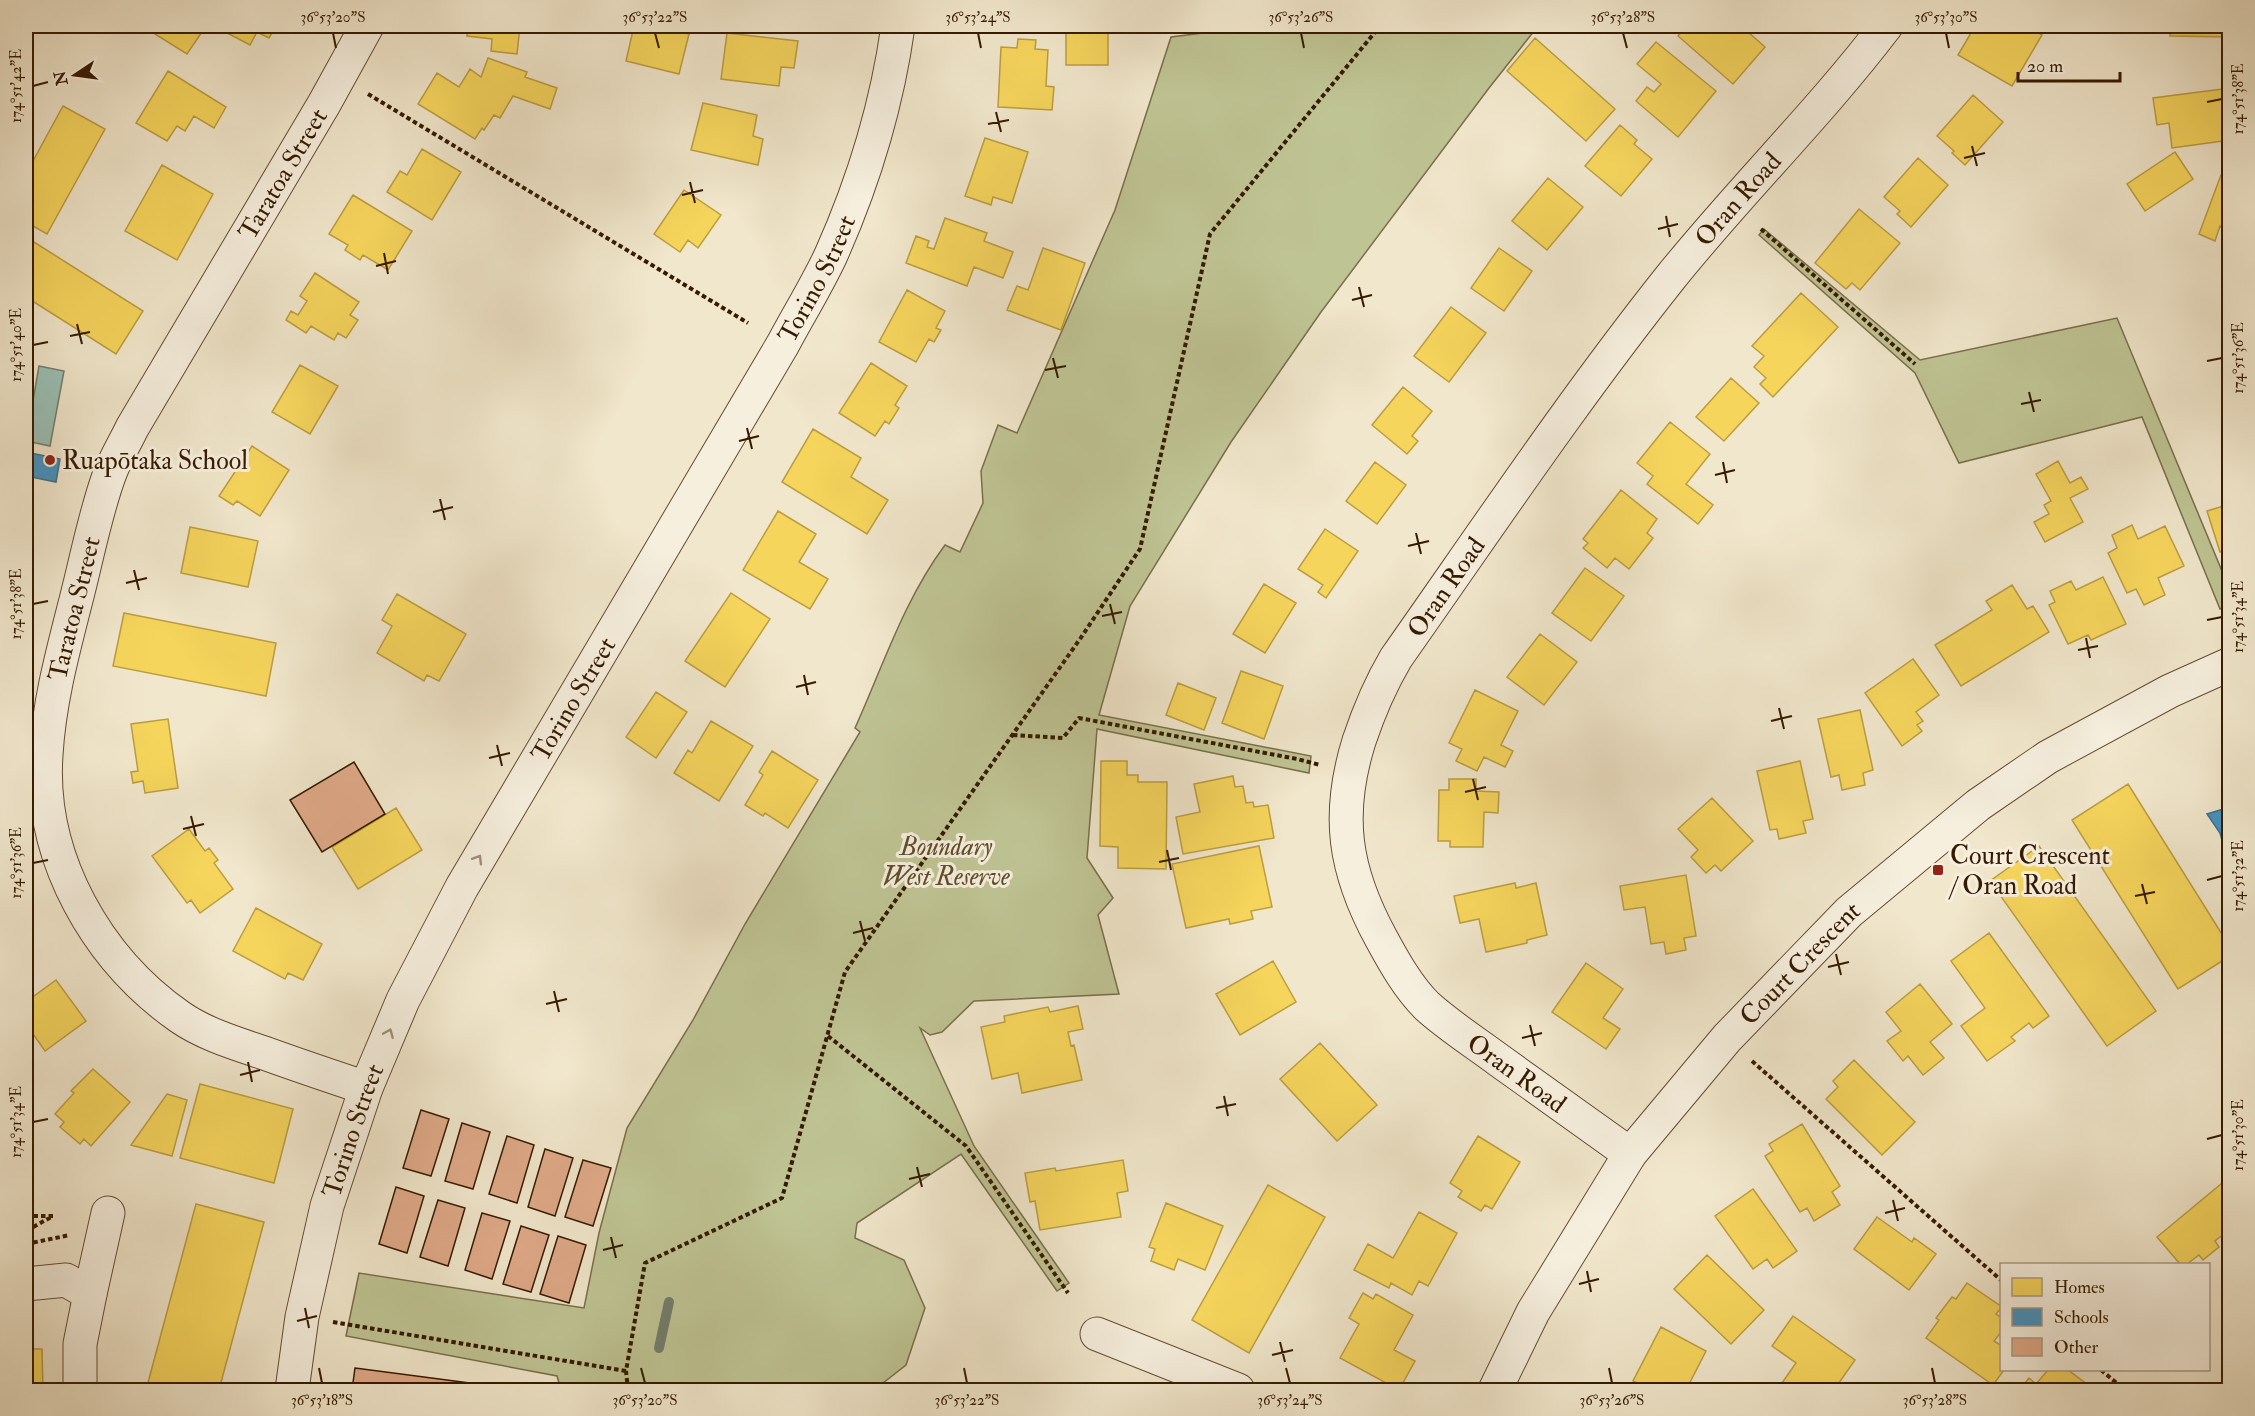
<svg xmlns="http://www.w3.org/2000/svg" width="2255" height="1416" font-family="'IM FELL Double Pica',serif">
<style>
.green{fill:#bfc494;stroke:#7a6f4a;stroke-width:1.5}
.water{fill:#9bc0b6;stroke:#737e6d;stroke-width:1.5}
.homes{fill:#f6d55c;stroke:#bc9d40;stroke-width:1.5}
.schools{fill:#4393c3;stroke:#3f6f88;stroke-width:1.5}
.lines{fill:none;stroke-linecap:round;stroke-linejoin:round}
.stream{stroke:#737e6d;stroke-width:10}
.building{fill:#dfa988;stroke:#361a00;stroke-width:1.5}
.street-casing{stroke:#654d33;stroke-width:35}
.path{stroke:#361a00;stroke-width:4;stroke-dasharray:4.5 3;stroke-linecap:butt}
.street{stroke:#f6efde;stroke-width:33}
.oneway{stroke:#a08f7a}
.ticks{fill:none;stroke:#361a00;stroke-width:2}
.poi-dot{fill:#8f2418;stroke:#f6efde;stroke-width:2}
.labels{text-anchor:middle;stroke-width:6;stroke-linejoin:round;paint-order:stroke}
.street-label{font-size:26px;fill:#361a00;stroke:#f6efde}
.poi-label{font-size:26px;fill:#361a00;stroke:#f6efde;text-anchor:start}
.park-label{font-size:26px;font-style:italic;fill:#5f4d2c;stroke:#f6efde}
.neatline{fill:none;stroke:#361a00;stroke-width:2}
.ticks-label{font-size:15px;text-anchor:middle;fill:#361a00}
</style>
<rect width="100%" height="100%" fill="#f1e7cc"/>
<filter id="stains"><feTurbulence type="fractalNoise" baseFrequency=".00333" numOctaves="4"/><feColorMatrix values="0 0 0 0 .2 0 0 0 0 .09 0 0 0 0 .02 0 0 0 .5 -.17"/></filter>
<radialGradient id="worn" r=".72"><stop offset=".6" stop-color="#630" stop-opacity="0"/><stop offset="1" stop-color="#630" stop-opacity=".3"/></radialGradient>
<path class="green" d="M1259,26H1538L1489,88L1321,312L1231,442L1130,606L1099,715L1311,756L1309,773L1097,729L1087,858L1113,898L1098,915L1119,994L974,1001L942,1032L930,1035L920,1028L974,1146L1069,1283L1057,1291L961,1154L857,1223L855,1238L904,1260L925,1308L906,1365L874,1390H561L557,1376L346,1336L359,1273L584,1308L599,1233L627,1128L693,1020L745,924L860,732L855,728C883,666 904,600 945,545L960,552L983,503L981,471L998,425L1017,433L1115,210L1171,37Z
M1764,229L1920,360L2117,318L2229,588V605L2220,609L2142,417L1959,463L1915,373L1759,235Z"/>
<path class="water" d="M39,366L64,371L50,446L26,441Z"/>
<path class="homes" d="M149,26H206L187,54L147,29Z
M214,26H276L269,38L257,32L250,45Z
M468,26H520L517,54L491,51L492,39L467,36Z
M634,26L665,33L666,28L689,34L679,74L626,61Z
M1674,26H1752L1747,31L1765,47L1733,84L1678,36L1681,32Z
M1975,26H2027L2042,35L2012,86L1958,55Z
M2113,26H2131L2128,33Z
M2170,26H2230V37L2170,36Z
M1066,30H1108V65H1066Z
M727,33L798,41L794,68L781,67L779,86L721,79Z
M1535,38L1615,109L1586,141L1507,71Z
M1018,39L1036,40L1035,49L1048,50L1046,86L1054,87L1052,110L998,107L1001,47L1017,48Z
M1656,42L1716,91L1678,137L1636,101L1647,87L1654,92L1661,84L1637,64Z
M488,58L527,72L525,77L557,88L550,109L513,96L500,118L494,115L484,130L482,128L475,139L418,104L437,73L459,87L470,69L481,77Z
M168,71L226,107L214,128L194,116L185,131L177,126L167,141L136,123Z
M2230,88V140L2172,148L2169,123L2157,125L2153,98Z
M1973,95L2003,122L1965,165L1952,153L1954,151L1937,136Z
M703,103L757,115L753,136L763,139L758,165L691,150Z
M63,106L105,129L47,234L26,222V174Z
M1620,125L1637,140L1634,144L1652,159L1621,196L1585,166Z
M985,138L1028,152L1012,203L993,197L991,205L965,196Z
M422,149L461,172L432,220L387,192L400,171L407,175Z
M2175,152L2193,179L2145,211L2127,184Z
M1918,158L1948,185L1911,227L1897,214L1900,211L1884,197Z
M162,165L213,194L177,260L125,231Z
M2221,175L2230,179V230L2220,226L2215,241L2199,234Z
M1548,178L1583,207L1547,250L1512,221Z
M684,190L721,215L698,248L688,240L680,252L654,234Z
M353,195L412,231L388,270L363,255L360,260L345,250L348,245L329,234Z
M1859,209L1900,243L1860,290L1852,283L1846,289L1815,263Z
M945,218L987,233L984,241L1013,252L1003,278L974,267L967,286L906,263L916,236L929,241L927,247L934,249Z
M26,237L143,311L116,354L26,297Z
M1043,248L1085,263L1061,330L1007,310L1017,286L1028,290Z
M1499,248L1532,271L1504,311L1471,288Z
M315,273L359,302L350,315L358,320L346,338L338,333L334,340L311,326L306,333L286,320L291,311L298,315L307,301L300,296Z
M907,290L945,311L936,328L941,330L934,342L929,339L916,362L879,342Z
M1801,293L1838,327L1773,397L1760,384L1766,378L1754,367L1764,356L1752,346Z
M1451,307L1486,333L1449,382L1414,356Z
M871,363L907,386L895,405L899,408L889,424L885,421L875,436L839,413Z
M300,365L338,386L310,434L272,412Z
M1731,378L1759,403L1724,441L1696,417Z
M1403,387L1432,411L1412,436L1418,441L1407,454L1372,425Z
M1670,422L1710,454L1686,484L1713,505L1698,524L1647,484L1653,476L1637,463Z
M813,429L861,458L851,477L888,500L867,534L782,482Z
M252,446L289,470L260,516L237,501L233,505L219,496Z
M2058,461L2070,483L2081,477L2088,489L2070,498L2083,522L2045,542L2034,522L2049,514L2044,505L2051,501L2036,474Z
M1375,462L1406,485L1377,524L1346,501Z
M1621,490L1657,519L1647,533L1653,538L1629,569L1615,558L1607,568L1583,548L1588,543L1583,539Z
M2230,504V549L2220,552L2207,511Z
M778,511L816,534L799,562L828,579L810,609L743,570Z
M2132,525L2138,539L2165,526L2184,566L2158,578L2165,595L2144,605L2136,589L2127,593L2108,553L2117,548L2112,535Z
M190,527L258,541L248,587L181,573Z
M1325,529L1358,551L1326,598L1318,592L1323,585L1298,569Z
M1585,568L1624,596L1591,641L1552,613Z
M2103,577L2126,624L2091,640L2088,635L2068,644L2049,605L2055,602L2050,591L2071,581L2076,590Z
M1264,584L1296,603L1265,653L1233,634Z
M2012,585L2027,609L2033,606L2049,632L1961,686L1935,645L1992,610L1986,601Z
M731,593L770,619L725,687L685,661Z
M397,594L466,634L439,681L427,675L424,681L377,653L392,626L382,620Z
M124,613L276,643L266,696L113,666Z
M1540,634L1577,662L1544,705L1507,677Z
M1913,659L1939,695L1916,712L1923,721L1917,725L1922,731L1902,746L1865,693Z
M1241,671L1283,686L1264,739L1222,723Z
M1178,683L1216,698L1204,730L1166,715Z
M1475,690L1518,711L1501,745L1513,751L1505,767L1484,757L1477,771L1456,761L1462,749L1449,743Z
M656,692L687,712L656,758L626,737Z
M1860,710L1873,770L1863,773L1865,785L1842,790L1839,775L1831,777L1818,719Z
M168,719L178,788L145,793L143,781L133,783L131,772L138,771L131,724Z
M711,721L753,746L719,801L674,773L688,750L692,753Z
M772,751L818,780L788,828L765,813L763,816L745,805L763,775L759,772Z
M1101,761H1127V775H1138V782H1167L1166,869L1118,868V847L1100,846Z
M1800,761L1813,819L1803,821L1806,833L1779,839L1777,829L1770,830L1757,771Z
M1233,776L1235,787L1243,786L1246,803L1253,802L1254,807L1268,805L1274,838L1183,854L1176,817L1200,812L1194,784Z
M1449,779H1476V791L1499,792L1498,813L1484,812L1483,847H1450V841H1438L1439,790H1449Z
M2128,784L2230,947V956L2178,989L2072,820Z
M1712,798L1753,841L1721,871L1715,865L1706,873L1691,857L1698,850L1678,829Z
M396,808L422,850L358,889L332,847Z
M189,829L205,851L209,848L218,860L214,863L233,889L200,913L191,900L187,903L152,856Z
M1259,846L1272,907L1251,911L1253,919L1230,924L1229,919L1186,928L1172,864Z
M2039,846L2156,1011L2107,1046L1990,881Z
M1686,875L1696,936L1684,938L1686,950L1666,954L1664,942L1651,944L1645,907L1624,910L1620,886Z
M1515,883L1516,888L1536,883L1547,935L1527,940V943L1486,952L1479,919L1460,923L1454,896Z
M256,908L322,944L303,980L288,973L285,979L233,951Z
M1989,933L2049,1016L2033,1028L2029,1023L2011,1037L2015,1041L1987,1061L1961,1026L1985,1008L1951,961Z
M1273,961L1296,1002L1240,1035L1216,994Z
M1586,963L1623,989L1603,1018L1620,1029L1606,1049L1552,1012Z
M56,980L86,1021L45,1051L26,1024V1002Z
M1920,984L1952,1024L1930,1042L1944,1058L1923,1075L1908,1056L1903,1061L1887,1041L1901,1031L1886,1012Z
M1078,1006L1083,1029L1068,1032L1071,1046L1074,1045L1082,1080L1022,1093L1018,1073L992,1079L981,1027L1005,1022L1004,1016L1048,1007L1050,1012Z
M1320,1043L1377,1105L1337,1141L1280,1079Z
M1854,1060L1915,1122L1882,1155L1826,1099L1838,1087L1833,1081Z
M93,1069L130,1102L91,1146L84,1139L80,1144L60,1127L64,1122L55,1114L74,1093L71,1091Z
M200,1084L293,1109L274,1183L180,1158Z
M167,1094L187,1100L172,1156L131,1145Z
M1802,1124L1840,1186L1832,1192L1840,1205L1814,1221L1807,1208L1800,1212L1765,1156L1773,1151L1769,1144Z
M1478,1136L1520,1162L1492,1209L1485,1205L1481,1211L1458,1197L1462,1191L1450,1183Z
M1123,1160L1128,1191L1117,1193L1121,1217L1040,1230L1035,1201L1030,1202L1025,1173L1055,1168L1056,1171Z
M2221,1184L2230,1194V1229L2215,1241L2219,1247L2203,1260L2199,1255L2187,1264H2180L2157,1237Z
M1268,1185L1325,1217L1249,1353L1192,1320Z
M1753,1189L1797,1251L1773,1268L1767,1259L1753,1269L1715,1216Z
M1166,1203L1223,1226L1205,1270L1178,1259L1174,1270L1151,1261L1155,1249L1149,1247Z
M196,1204L264,1222L219,1390H146Z
M1419,1212L1457,1233L1428,1286L1419,1281L1412,1295L1391,1283L1389,1288L1354,1270L1368,1244L1393,1258Z
M1877,1217L1912,1242L1914,1238L1936,1254L1909,1290L1854,1249Z
M1707,1255L1764,1310L1731,1344L1674,1289Z
M1967,1283L2002,1307L1996,1314L2002,1318V1331L1994,1341L2002,1346V1370H2004L1993,1385L1926,1338L1939,1320L1936,1318L1952,1297L1956,1299Z
M1363,1293L1373,1299L1376,1294L1413,1315L1394,1350L1415,1361L1399,1390L1340,1358L1359,1324L1349,1318Z
M1793,1316L1855,1360L1834,1390H1777L1796,1363L1772,1346Z
M1661,1327L1706,1351L1686,1390H1652L1633,1381Z
M26,1349H42L43,1390H26Z
M2048,1370H2068L2084,1382L2078,1390H2024L2021,1388L2029,1378L2036,1384Z
M1607,1385L1619,1390H1605Z"/>
<path class="schools" d="M26,452L60,459L56,482L26,476Z
M2230,807V836L2223,844L2220,833L2207,814Z
M2230,845V856L2223,846Z"/>
<g class="lines">
<path class="stream" d="M659,1348L669,1302"/>
</g>
<path class="building" d="M354,762L385,814L322,852L290,800Z
M421,1110L449,1119L431,1176L403,1168Z
M462,1123L490,1132L473,1189L445,1181Z
M507,1136L534,1145L517,1203L489,1194Z
M545,1149L573,1158L555,1216L528,1207Z
M583,1160L611,1168L593,1226L565,1217Z
M396,1187L424,1196L407,1253L379,1244Z
M438,1200L465,1208L448,1266L420,1257Z
M482,1213L510,1221L492,1279L465,1270Z
M521,1226L549,1235L531,1292L503,1284Z
M558,1236L586,1245L569,1303L540,1294Z
M355,1368L516,1389V1390H352Z"/>
<g class="lines">
<defs>
<g id="street">
<path id="s1" d="M366,1088C333,1077 300,1066 267,1054C238,1044 206,1035 180,1017C97,959 39,858 46,755C49,702 63,651 76,600C87,558 95,513 110,473C116,457 125,443 132,428L324,104L367,26"/>
<path id="s2" d="M1630,1154C1586,1123 1543,1092 1500,1061C1476,1043 1449,1026 1427,1006C1408,987 1394,962 1381,938C1344,870 1336,815 1359,741C1369,711 1380,685 1396,658C1486,530 1573,400 1670,278C1739,192 1819,114 1886,26"/>
<path d="M26,1284L66,1280L90,1294L80,1344V1390"/>
<path d="M90,1294L108,1213"/>
<path d="M1097,1334L1238,1390"/>
<path id="s3" d="M292,1390L302,1317L327,1206L366,1088L403,1000L462,887L783,344C799,314 817,285 831,255C864,181 887,105 898,26"/>
<path id="s4" d="M1495,1390L1533,1312L1630,1154L1727,1038L1849,912L1978,805L2048,757L2170,691L2230,664"/>
</g>
</defs>
<use href="#street" class="street-casing"/>
<path class="path" d="M368,94L748,323
M1761,229L1915,364
M1013,735L1063,738L1079,718L1297,759L1320,765
M828,1036L966,1146L1068,1293
M1752,1061L2002,1281
M26,1216H53L26,1231
M26,1244L70,1235
M333,1322L626,1371
M2101,1370L2125,1390
M628,1390L626,1371L645,1263L782,1198L845,972L1080,639L1140,549L1210,234L1380,26"/>
<use href="#street" class="street"/>
</g>
<defs><path id="oneway-chevron" d="M-2-3.5L2.5 0L-2 3.5" fill="none" stroke-width="1.6" stroke-linecap="round" stroke-linejoin="round" transform="scale(1.5)"/></defs>
<g class="oneway">
<use href="#oneway-chevron" transform="translate(478 859) rotate(-59)"/>
<use href="#oneway-chevron" transform="translate(389 1033) rotate(-67)"/>
</g>
<path class="ticks" d="M333,33L336,48M655,33L659,48M978,33L981,48M1301,33L1304,48M1623,33L1627,48M1946,33L1949,48M33,86L48,82M2207,102L2222,99M996,112L1001,132M988,124L1009,120M1972,146L1977,166M1964,158L1985,153M690,182L695,203M682,195L703,190M1666,216L1670,237M1658,229L1678,224M384,253L388,274M376,266L396,261M1359,287L1364,307M1352,300L1372,295M77,324L82,344M70,336L90,332M33,345L48,342M1053,358L1058,378M2207,361L2222,358M1045,370L1066,366M2029,392L2034,412M2021,404L2041,400M747,428L752,449M739,441L759,436M1723,462L1727,483M1715,475L1735,470M440,499L445,520M433,512L453,507M1416,533L1421,554M1408,546L1429,541M134,570L139,590M126,583L147,578M33,604L48,601M1110,604L1115,624M1102,616L1122,612M2207,620L2222,617M2086,638L2090,658M2078,650L2098,646M804,675L808,695M796,687L816,682M1779,708L1784,729M1771,721L1792,716M497,745L502,766M489,758L510,753M1473,779L1478,800M1465,792L1486,787M191,816L196,836M183,829L204,824M1167,850L1171,870M1159,862L1179,858M33,863L48,860M2207,880L2222,876M2142,884L2147,904M2135,896L2155,892M860,921L865,941M853,933L873,928M1836,954L1841,975M1828,967L1849,962M554,991L559,1012M546,1004L567,999M1530,1025L1535,1046M1522,1038L1542,1033M248,1062L252,1082M240,1075L260,1070M1224,1096L1228,1116M1216,1108L1236,1104M33,1122L48,1119M2207,1139L2222,1135M917,1167L922,1187M909,1179L930,1174M1893,1200L1898,1221M1885,1213L1905,1208M611,1237L616,1258M603,1250L623,1245M1587,1271L1591,1292M1579,1284L1599,1279M305,1308L309,1328M297,1321L317,1316M1280,1342L1285,1362M1272,1355L1293,1350M319,1368L322,1383M641,1368L645,1383M964,1368L967,1383M1286,1368L1290,1383M1609,1368L1612,1383M1932,1368L1935,1383"/>
<g class="poi-dot">
<circle cx="50" cy="460" r="6"/>
<rect x="1932" y="864" width="12" height="12" rx="3"/>
</g>
<g class="labels">
<g class="street-label">
<text dy="9" stroke="none"><textPath href="#s1" startOffset="1142">Taratoa Street</textPath></text>
<text dy="9" stroke="none"><textPath href="#s2" startOffset="1202">Oran Road</textPath></text>
<text dy="9" stroke="none"><textPath href="#s3" startOffset="1239">Torino Street</textPath></text>
<text dy="9" stroke="none"><textPath href="#s2" startOffset="716">Oran Road</textPath></text>
<text dy="9" stroke="none"><textPath href="#s1" startOffset="656">Taratoa Street</textPath></text>
<text dy="9" stroke="none"><textPath href="#s3" startOffset="753">Torino Street</textPath></text>
<text dy="9" stroke="none"><textPath href="#s4" startOffset="528">Court Crescent</textPath></text>
<text transform="translate(1517 1073) rotate(36)" y="9">Oran Road</text>
<text dy="9" stroke="none"><textPath href="#s3" startOffset="267">Torino Street</textPath></text>
</g>
<g class="poi-label">
<text x="62" y="469">Ruapōtaka School</text>
<text x="1950" y="864">Court Crescent<tspan x="1950" dy="30">/ Oran Road</tspan></text>
</g>
<g class="park-label">
<text x="946" y="855">Boundary<tspan x="946" dy="30">West Reserve</tspan></text>
</g>
</g>
<rect width="2255" height="1416" fill="none" stroke="#f1e7cc" stroke-width="66"/>
<rect x="2000" y="1263" width="210" height="108" fill="#f6efde" stroke="#a99a85" stroke-width="1.5"/>
<rect x="2012" y="1278" width="30" height="18" fill="#f6d55c" stroke="#a99a85" stroke-width="1.5"/>
<text x="2054" y="1293" font-size="18" fill="#361a00">Homes</text>
<rect x="2012" y="1308" width="30" height="18" fill="#4393c3" stroke="#a99a85" stroke-width="1.5"/>
<text x="2054" y="1323" font-size="18" fill="#361a00">Schools</text>
<rect x="2012" y="1338" width="30" height="18" fill="#dfa988" stroke="#a99a85" stroke-width="1.5"/>
<text x="2054" y="1353" font-size="18" fill="#361a00">Other</text>
<g transform="translate(75 75) rotate(257)" stroke="#f6efde" stroke-width="4.5" paint-order="stroke">
<path d="M0-4.5L10 22L0 15L-10 22Z" fill="#361a00"/>
<text y="-9" font-size="16" font-weight="bold" text-anchor="middle" fill="#361a00">N</text>
</g>
<path d="M2018 72v9h102v-9" fill="none" stroke="#361a00" stroke-width="3"/>
<text x="2027" y="72" font-size="18" fill="#361a00" stroke="#f6efde" stroke-width="4.5" paint-order="stroke">20 m</text>
<rect x="33" y="33" width="2189" height="1350" class="neatline"/>
<g class="ticks-label">
<text x="333" y="22">36°53'20"S</text>
<text x="655" y="22">36°53'22"S</text>
<text x="978" y="22">36°53'24"S</text>
<text x="1301" y="22">36°53'26"S</text>
<text x="1623" y="22">36°53'28"S</text>
<text x="1946" y="22">36°53'30"S</text>
<text transform="translate(16 86) rotate(-90)" y="5">174°51'42"E</text>
<text transform="translate(2238 99) rotate(-90)" y="5">174°51'38"E</text>
<text transform="translate(16 345) rotate(-90)" y="5">174°51'40"E</text>
<text transform="translate(2238 358) rotate(-90)" y="5">174°51'36"E</text>
<text transform="translate(16 604) rotate(-90)" y="5">174°51'38"E</text>
<text transform="translate(2238 617) rotate(-90)" y="5">174°51'34"E</text>
<text transform="translate(16 863) rotate(-90)" y="5">174°51'36"E</text>
<text transform="translate(2238 876) rotate(-90)" y="5">174°51'32"E</text>
<text transform="translate(16 1122) rotate(-90)" y="5">174°51'34"E</text>
<text transform="translate(2238 1135) rotate(-90)" y="5">174°51'30"E</text>
<text x="322" y="1405">36°53'18"S</text>
<text x="645" y="1405">36°53'20"S</text>
<text x="967" y="1405">36°53'22"S</text>
<text x="1290" y="1405">36°53'24"S</text>
<text x="1612" y="1405">36°53'26"S</text>
<text x="1935" y="1405">36°53'28"S</text>
</g>
<rect width="100%" height="100%" filter="url(#stains)"/>
<rect width="100%" height="100%" fill="url(#worn)"/>
</svg>
